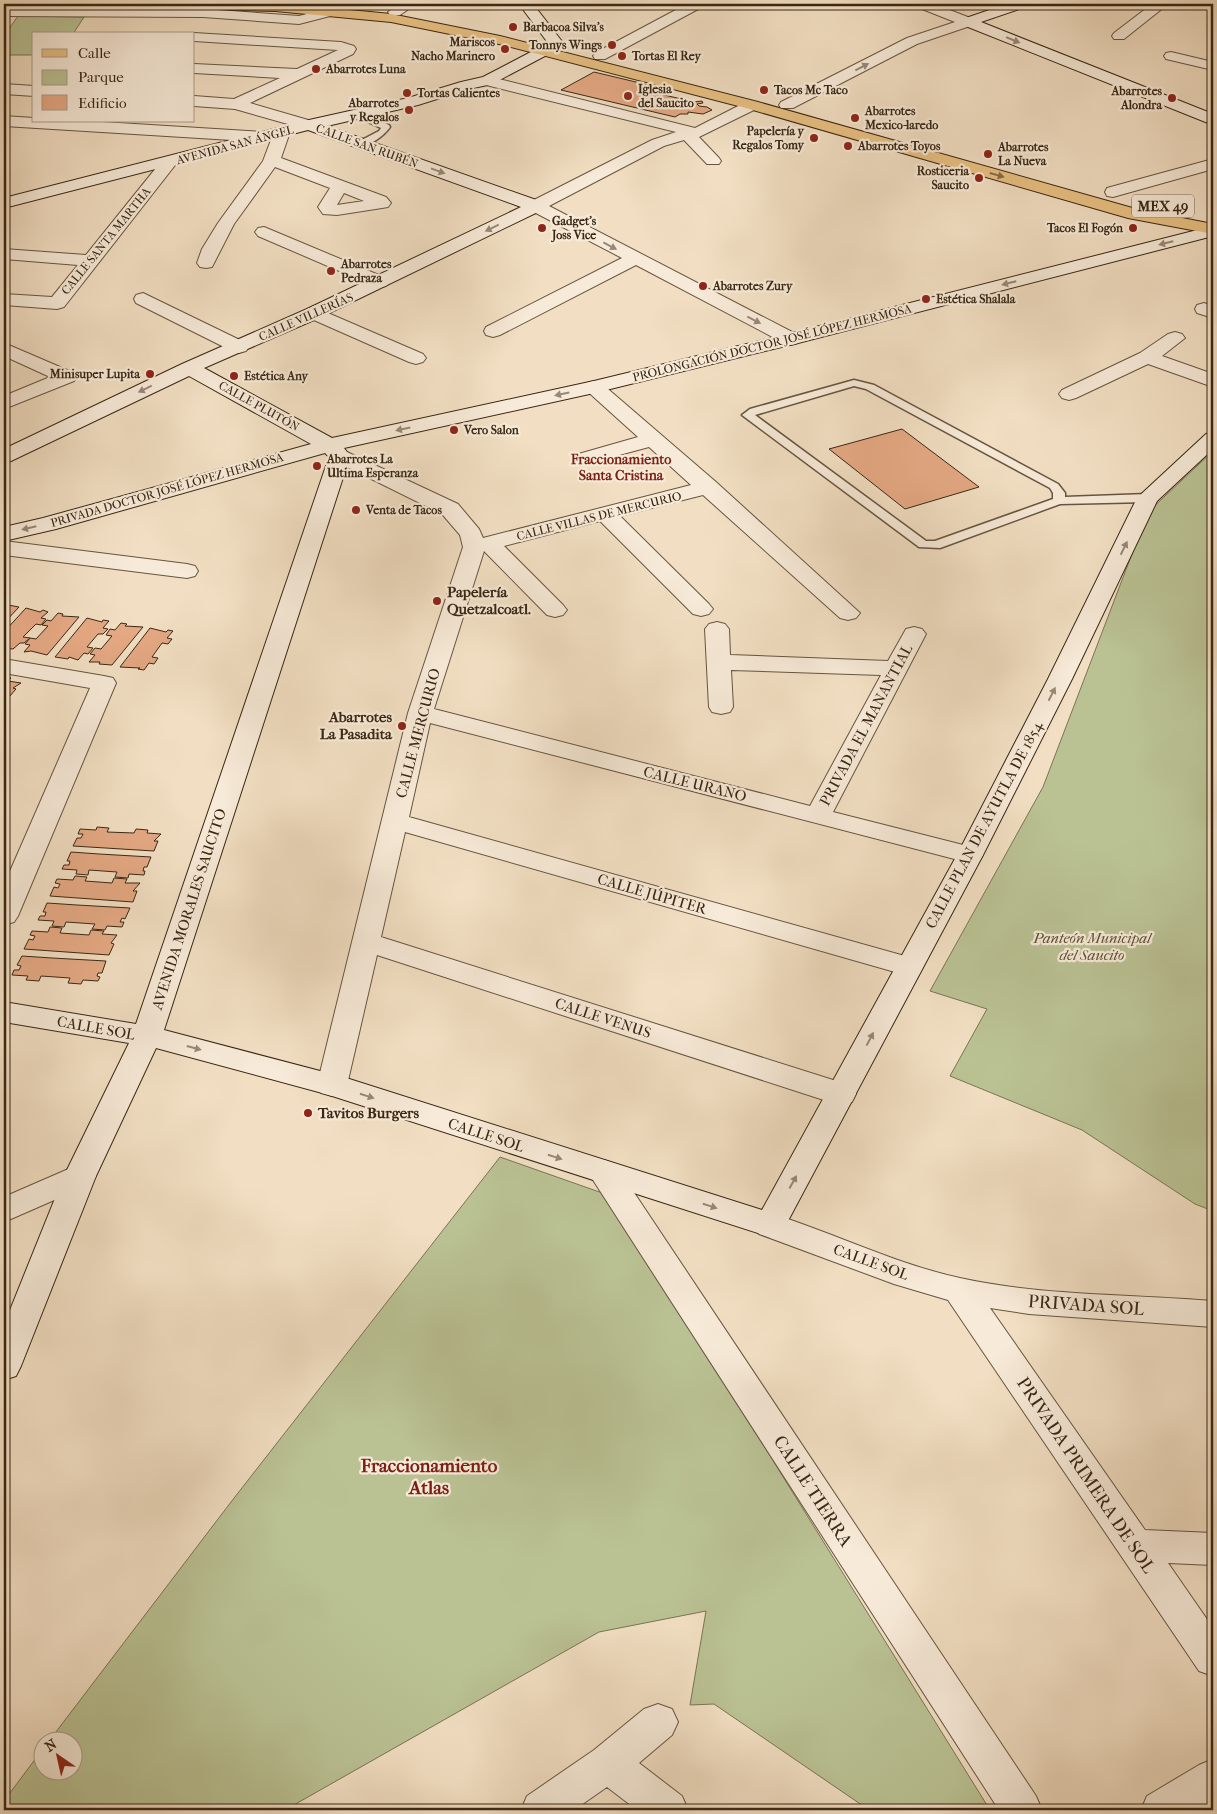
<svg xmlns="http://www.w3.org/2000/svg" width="1217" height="1814" font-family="'IM FELL French Canon',serif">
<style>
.green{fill:#bac294;stroke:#7a7454}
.building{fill:#e5a984;stroke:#392714}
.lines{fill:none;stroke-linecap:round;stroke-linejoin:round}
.lane-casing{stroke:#675540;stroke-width:3}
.street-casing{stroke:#675540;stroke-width:2}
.secondary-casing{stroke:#392714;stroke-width:2}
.primary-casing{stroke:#392714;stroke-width:2}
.lane{fill:#f7ead8;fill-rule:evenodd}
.street{fill:#f7ead8;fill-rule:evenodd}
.secondary{fill:#f7ead8;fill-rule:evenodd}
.primary{fill:#e9c082;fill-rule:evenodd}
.oneway{fill:#988876}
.oneway2{fill:#886c46}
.poi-dot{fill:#8f2418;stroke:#f7ead8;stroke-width:2}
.labels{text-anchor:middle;stroke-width:4.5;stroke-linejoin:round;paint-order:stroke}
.far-poi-label{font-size:12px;font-weight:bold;fill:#392714;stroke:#f7ead8;text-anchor:start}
.far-street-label{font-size:12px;fill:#392714;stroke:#f7ead8}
.shield{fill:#f7ead8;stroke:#72624f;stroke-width:1}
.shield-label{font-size:14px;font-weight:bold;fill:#392714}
.far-neighbourhood-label{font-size:14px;font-weight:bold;fill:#7a1f14;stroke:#f7ead8}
.poi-label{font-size:15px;font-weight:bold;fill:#392714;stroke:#f7ead8;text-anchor:start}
.street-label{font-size:15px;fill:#392714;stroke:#f7ead8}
.park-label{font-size:15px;font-style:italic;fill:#594e34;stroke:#f7ead8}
.near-street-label{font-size:18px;fill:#392714;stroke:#f7ead8}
.near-neighbourhood-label{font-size:19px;font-weight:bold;fill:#7a1f14;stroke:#f7ead8}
</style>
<rect width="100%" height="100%" fill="#f2dfc3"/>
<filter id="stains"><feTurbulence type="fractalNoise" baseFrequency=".004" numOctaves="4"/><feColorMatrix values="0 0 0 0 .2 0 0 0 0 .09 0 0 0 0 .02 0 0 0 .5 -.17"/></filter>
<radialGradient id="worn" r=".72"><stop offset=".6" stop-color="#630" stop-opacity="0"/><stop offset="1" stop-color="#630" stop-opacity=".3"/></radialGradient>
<path class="green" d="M18,16L84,17L73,34H34V55H4V36Z
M1213,451V1211L1195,1204L1082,1130L950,1076L987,1009L930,991L1043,787L1148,512Z
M500,1157L608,1195L990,1810H869L714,1704L690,1705L706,1611L599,1632L285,1810H4V1801L42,1750V1772H72V1742L49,1741L231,1502Z"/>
<path class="building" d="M594,72L661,88L664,90L660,94L694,102L702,101L703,103L697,104L699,106L707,107L712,110L703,114L688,112V114H680L675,117L561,90Z
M902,429L979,487L905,509L829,449Z
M8,605L19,607L4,623V606Z
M26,608L40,612L43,610L48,612L41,618L46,619L41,625L36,624L23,637L30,638L24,643H20L13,649L4,648V632Z
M58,613L63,614L62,616L79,617L47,655L31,651L24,652L30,645L25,644L30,638L36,639L48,626L42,625L47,620L51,621Z
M87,618L102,622L103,620L109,621L103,628L108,629L103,634H98L87,647L93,648L88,654L84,653L78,660L69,657L68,659L55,657Z
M121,623L127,624L125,626L143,627L112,665L99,664L100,662H89L95,655L90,654L95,648L101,649L112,636L106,635L110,629L115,630Z
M150,628L166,632L168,630L173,631L167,638L172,639L168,644L162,643L152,657L158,658L154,664L149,663L144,670L138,669L140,668L120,667Z
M4,677L11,678L8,681L21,683L13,688L16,689L9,697L4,696Z
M97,827L109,828L107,832L134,833L136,829L148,830L147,833L161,834L154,841H158L154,851L73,846L77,838H81L83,834H78L80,829L96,830Z
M71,852L99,854L151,857L147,867H144L143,871H145L144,875L129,874L128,878L115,877L117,872L89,870L88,875L76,874L77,870L62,869L64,865H69L70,861H67Z
M75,876L87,877L85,881L112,883L114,878L127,879L125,883H140L133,891H137L133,902L50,896L54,887L58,888L60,884L55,883L57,879L73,880Z
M47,903L77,905L130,908L125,919L122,918L120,922H124L122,927L107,926L105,930L92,929L95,924L66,922L64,927L52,926L54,921L38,920L40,916H45L46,912H43Z
M50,927L62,928L60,933L89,935L91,930L104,931L102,934L117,935L111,943L114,944L109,955L24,949L29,939L33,940L35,936L30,935L32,931L48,932Z
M22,956L52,958L106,961L102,973H98L97,976L100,977L98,981L83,980L81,984L68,983L70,978L41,976L39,981L26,980L28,976L12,975L14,970H19L21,966L17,965Z"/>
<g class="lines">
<defs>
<path id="lane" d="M358,111L389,125L390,127C384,136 369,147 358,146V142L379,131L381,128L355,116V112Z
M854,380L874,385L1058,484L1065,493V497L1148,494L1154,498L1148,502L1060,504L940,548L919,547L742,415L750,409ZM854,386L866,389L1050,488L1053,493V499L935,541H926L755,415Z"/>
<path id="street" d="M399,4H416L400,15H390L388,12Z
M687,4H704L702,7L605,59H595L593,56L595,53Z
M915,4H934L973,19L975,22L973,25L917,44L793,108H781L779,105L781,102L907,38L955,22L917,7Z
M1152,4H1168L1124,39H1114L1112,36L1114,33Z
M4,8L203,9L299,16L329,8L334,9L336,12L334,15L299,24L203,17L4,16Z
M194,33L341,42L354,46L356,49L353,54L250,103L315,122L317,125L315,128L309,130L235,109L194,106V96L234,99L280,78L194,73V64L297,69L338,50L194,41V34H189Z
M1171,52L1213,62V70L1166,59L1164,56L1166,53Z
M487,76L695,128L746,102H758L760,105L758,108L699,137L719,158L721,161L719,164H707L684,140L664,146L549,206L798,335L801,339L798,343L791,345L784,343L636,265L500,335L493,337L486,335L484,331L486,327L622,258L530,210L527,206L530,202L652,140L676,132L482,84L479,81L482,78Z
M4,84L34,86V96L4,94Z
M4,116L34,118V121H86L263,132L269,134L271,137L269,140L263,142L4,126Z
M282,127L288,129L290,132L281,158L386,197L391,203L388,207L382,208L337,215L323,214L318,207L330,188L275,167L234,224L212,267L206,268L200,267L197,263L202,249L218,223L263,161L274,132L276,129ZM344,193L364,201L337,205Z
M170,156L176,158L178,161L176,164L64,307L57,309L4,305V294L52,297L78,265L4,259V249L86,255L164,158Z
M1213,159V169L1113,197L1107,196L1105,192L1107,188Z
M264,227L386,278L389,282L386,286L380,287L374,286L258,236L255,232L258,228Z
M143,293L246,343L249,347L246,351L239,353L232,351L136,303L134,299L136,295Z
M1204,303L1213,306V318L1197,313L1195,309L1197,305Z
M314,307L423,354L426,358L423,362L416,364L409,362L307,317L305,313L307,309Z
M1175,332L1182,334L1185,338L1162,356L1213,374V387L1148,364L1076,398L1069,400L1062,398L1059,394L1062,390L1140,353L1168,334Z
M4,343L74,373L77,377L74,381L4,409V396L50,377L4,356Z
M594,381L601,383L716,482L860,613L856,618L848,620L840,618L703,495L620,516L709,604L713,609L709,614L701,616L693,614L600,521L504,546L563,605L567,610L563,615L555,617L547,615L484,551L434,709L810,806L881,675L731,670L733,707L730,712L721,714L712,712L709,707L705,629L709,624L717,622L725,624L729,629L730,655L888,661L906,629L914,627L922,629L926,634L833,812L979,849L983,855L979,861L970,863L430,723L409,817L919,960L923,967L919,974L909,976L405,832L381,937L852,1086L856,1094L852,1102L841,1105L830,1102L377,955L347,1085L343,1093L332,1096L321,1093L317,1085L408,713L463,547L460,535L442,514L333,460L330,456L333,452L340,450L347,452L458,504L479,529L483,538L691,485L649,447L582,465L575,463L572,459L575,455L638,437L587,391L584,387L587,383Z
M4,541L187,564L195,566L198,571L195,576L187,578L4,555Z
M4,659L104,676L113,678L116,683L18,916L14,922L4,925V885L90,688L4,673Z
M604,1160L615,1164L1036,1796L1042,1810H999L593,1180L588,1172L593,1164Z
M80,1164L91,1168L96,1176L91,1184L4,1222V1197Z
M770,1213C834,1233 895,1264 960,1278C1042,1296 1130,1294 1213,1301V1327L1029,1314L990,1308L1145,1530L1213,1533V1565L1168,1563L1213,1628V1676L1199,1671L948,1300L894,1284L759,1234L754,1225L759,1216Z
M658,1704L672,1709L678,1722L672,1735L639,1763L682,1796L688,1810H637L607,1787L574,1810H521L527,1796L594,1750L644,1709Z
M1213,1759V1800L1197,1810H1141L1147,1796L1199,1765Z"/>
<path id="secondary" d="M519,4H533L564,44L562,47L492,84L469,89L418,105L327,126L542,202L545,206L542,210L321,317L204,368L332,438L594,381L788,334L1213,226V236L798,343L594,393L344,448L350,456L164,1030L343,1077L762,1210L957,855L1048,679L1137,498L1206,434L1213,432V449L1157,501L1072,679L983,855L781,1234L770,1237L326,1094L156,1048L96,1176L21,1366L16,1376L4,1380V1325L64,1176L129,1043L4,1022V1002L136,1024L329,457L325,453L56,529L4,541V527L43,518L311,444L189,376L11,461L4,463V449L182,364L307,309L521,207L308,130L4,208V198L309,120L408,98L461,82L483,77L548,43Z
M1007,4H1027L1025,7L981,22L1213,114V125L963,25L961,22L963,19Z"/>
<path id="primary" d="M131,4H286L391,14L500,36L758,102L1136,209L1213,224V234L1128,218L746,108L499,44L391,22L275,11L138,8L133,7Z"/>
</defs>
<use href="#lane" class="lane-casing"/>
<use href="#street" class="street-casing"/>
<use href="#secondary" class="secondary-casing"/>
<use href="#primary" class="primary-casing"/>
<use href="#lane" class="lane"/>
<use href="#street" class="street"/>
<use href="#secondary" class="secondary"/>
<use href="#primary" class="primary"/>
</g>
<defs><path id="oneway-solid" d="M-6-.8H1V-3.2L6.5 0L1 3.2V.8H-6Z" transform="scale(1.25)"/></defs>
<g class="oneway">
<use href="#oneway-solid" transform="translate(1013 40) rotate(22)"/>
<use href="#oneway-solid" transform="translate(862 67) rotate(-27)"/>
<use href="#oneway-solid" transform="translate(438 171) rotate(20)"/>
<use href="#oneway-solid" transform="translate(492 228) rotate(154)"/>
<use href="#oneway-solid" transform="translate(1166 243) rotate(166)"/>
<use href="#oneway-solid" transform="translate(610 246) rotate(28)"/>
<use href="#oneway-solid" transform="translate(1009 283) rotate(166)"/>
<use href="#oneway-solid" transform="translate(754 320) rotate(27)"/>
<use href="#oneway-solid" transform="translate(145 389) rotate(154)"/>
<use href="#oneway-solid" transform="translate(562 394) rotate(168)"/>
<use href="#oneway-solid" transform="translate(403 429) rotate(168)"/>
<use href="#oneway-solid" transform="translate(29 528) rotate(167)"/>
<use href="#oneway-solid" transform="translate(1124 548) rotate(-64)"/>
<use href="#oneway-solid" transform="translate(1052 694) rotate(-63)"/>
<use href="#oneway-solid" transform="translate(870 1039) rotate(-62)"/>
<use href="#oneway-solid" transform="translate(194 1048) rotate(15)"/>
<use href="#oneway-solid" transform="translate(367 1096) rotate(18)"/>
<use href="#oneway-solid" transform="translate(555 1157) rotate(18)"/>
<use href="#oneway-solid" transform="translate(793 1182) rotate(-61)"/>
<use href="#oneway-solid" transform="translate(710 1206) rotate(17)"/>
</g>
<use class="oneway2" href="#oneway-solid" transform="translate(997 175) rotate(16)"/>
<g class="poi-dot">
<circle cx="513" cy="27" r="5"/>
<circle cx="612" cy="45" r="5"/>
<circle cx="505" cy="49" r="5"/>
<circle cx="622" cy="56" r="5"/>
<circle cx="316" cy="69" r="5"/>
<circle cx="764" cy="90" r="5"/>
<circle cx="407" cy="93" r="5"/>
<circle cx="628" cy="96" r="5"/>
<circle cx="1172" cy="98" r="5"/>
<circle cx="409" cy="110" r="5"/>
<circle cx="855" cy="118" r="5"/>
<circle cx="814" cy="138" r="5"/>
<circle cx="848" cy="146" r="5"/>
<circle cx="988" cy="154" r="5"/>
<circle cx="979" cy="178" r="5"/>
<circle cx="542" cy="228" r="5"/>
<circle cx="1133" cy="228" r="5"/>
<circle cx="331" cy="271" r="5"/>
<circle cx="703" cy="286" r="5"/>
<circle cx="926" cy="299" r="5"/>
<circle cx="150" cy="374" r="5"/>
<circle cx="234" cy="376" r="5"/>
<circle cx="454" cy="430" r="5"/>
<circle cx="317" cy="466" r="5"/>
<circle cx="356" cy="510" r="5"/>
<circle cx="437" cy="601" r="5"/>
<circle cx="402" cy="726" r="5"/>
<circle cx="308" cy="1113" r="5"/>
</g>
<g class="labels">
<g class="far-poi-label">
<text x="523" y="31">Barbacoa Silva's</text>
<text x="495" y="46" text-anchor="end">Mariscos<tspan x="495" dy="14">Nacho Marinero</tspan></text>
<text x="602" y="49" text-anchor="end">Tonnys Wings</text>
<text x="632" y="60">Tortas El Rey</text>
<text x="326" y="73">Abarrotes Luna</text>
<text x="638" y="93">Iglesia<tspan x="638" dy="14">del Saucito</tspan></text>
<text x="774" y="94">Tacos Mc Taco</text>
<text x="1162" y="95" text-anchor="end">Abarrotes<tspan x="1162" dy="14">Alondra</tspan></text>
<text x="417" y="97">Tortas Calientes</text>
<text x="399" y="107" text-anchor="end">Abarrotes<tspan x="399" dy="14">y Regalos</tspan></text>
<text x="865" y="115">Abarrotes<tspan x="865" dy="14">Mexico-laredo</tspan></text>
<text x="804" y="135" text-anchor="end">Papelería y<tspan x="804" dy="14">Regalos Tomy</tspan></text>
<text x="858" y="150">Abarrotes Toyos</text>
<text x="998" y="151">Abarrotes<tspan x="998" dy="14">La Nueva</tspan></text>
<text x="969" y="175" text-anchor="end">Rosticeria<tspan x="969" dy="14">Saucito</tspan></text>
<text x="552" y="225">Gadget's<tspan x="552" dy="14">Joss Vice</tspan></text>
<text x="1123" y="232" text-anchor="end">Tacos El Fogón</text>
<text x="341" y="268">Abarrotes<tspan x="341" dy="14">Pedraza</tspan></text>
<text x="713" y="290">Abarrotes Zury</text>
<text x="936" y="303">Estética Shalala</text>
<text x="140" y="378" text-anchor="end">Minisuper Lupita</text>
<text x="244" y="380">Estética Any</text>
<text x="464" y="434">Vero Salon</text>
<text x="327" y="463">Abarrotes La<tspan x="327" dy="14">Ultima Esperanza</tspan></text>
<text x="366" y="514">Venta de Tacos</text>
</g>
<g class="far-street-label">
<text transform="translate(235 145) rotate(-15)" y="4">AVENIDA SAN ÁNGEL</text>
<text transform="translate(367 146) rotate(20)" y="4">CALLE SAN RUBÉN</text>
<text transform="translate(106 241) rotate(-51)" y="4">CALLE SANTA MARTHA</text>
<text transform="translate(306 317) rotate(-24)" y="4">CALLE VILLERÍAS</text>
<text transform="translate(772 343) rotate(-14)" y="4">PROLONGACIÓN DOCTOR JOSÉ LÓPEZ HERMOSA</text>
<text transform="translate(259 406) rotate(29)" y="4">CALLE PLUTÓN</text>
<text transform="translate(167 490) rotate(-16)" y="4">PRIVADA DOCTOR JOSÉ LÓPEZ HERMOSA</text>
<text transform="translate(599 516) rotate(-14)" y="4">CALLE VILLAS DE MERCURIO</text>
</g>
<rect class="shield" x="1132" y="194.5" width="62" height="23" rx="4"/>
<g class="shield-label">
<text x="1163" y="211">MEX 49</text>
</g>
<g class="far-neighbourhood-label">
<text x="621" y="464">Fraccionamiento<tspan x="621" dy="16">Santa Cristina</tspan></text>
</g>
<g class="poi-label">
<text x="447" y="597">Papelería<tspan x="447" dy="17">Quetzalcoatl.</tspan></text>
<text x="392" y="722" text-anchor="end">Abarrotes<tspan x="392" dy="17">La Pasadita</tspan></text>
<text x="318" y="1118">Tavitos Burgers</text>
</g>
<g class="street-label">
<text transform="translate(866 725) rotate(-62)" y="5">PRIVADA EL MANANTIAL</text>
<text transform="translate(418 733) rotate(-75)" y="5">CALLE MERCURIO</text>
<text transform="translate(695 784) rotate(14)" y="5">CALLE URANO</text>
<text transform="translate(984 825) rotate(-62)" y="5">CALLE PLAN DE AYUTLA DE 1854</text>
<text transform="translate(652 894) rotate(16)" y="5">CALLE JÚPITER</text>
<text transform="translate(189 909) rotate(-72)" y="5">AVENIDA MORALES SAUCITO</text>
<text transform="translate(603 1018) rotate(18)" y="5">CALLE VENUS</text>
<text transform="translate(96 1028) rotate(10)" y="5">CALLE SOL</text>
<text transform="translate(486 1135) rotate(18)" y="5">CALLE SOL</text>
<text transform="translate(871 1262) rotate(20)" y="5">CALLE SOL</text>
</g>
<g class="park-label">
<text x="1092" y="943">Panteón Municipal<tspan x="1092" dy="17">del Saucito</tspan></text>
</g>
<g class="near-street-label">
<text transform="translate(1086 1305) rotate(4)" y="6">PRIVADA SOL</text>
<text transform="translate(1086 1475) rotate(56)" y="6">PRIVADA PRIMERA DE SOL</text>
<text transform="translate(813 1491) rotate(57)" y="6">CALLE TIERRA</text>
</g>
<g class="near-neighbourhood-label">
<text x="429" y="1472">Fraccionamiento<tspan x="429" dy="22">Atlas</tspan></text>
</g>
</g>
<rect width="1217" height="1814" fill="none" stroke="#f2dfc3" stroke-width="20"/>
<rect x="5" y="5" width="1207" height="1804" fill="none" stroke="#392714" stroke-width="2.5"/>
<rect x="10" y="10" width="1197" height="1794" fill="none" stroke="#392714"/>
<rect x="32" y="32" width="162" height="90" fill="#f7ead8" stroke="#ab9c8a"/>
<rect x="42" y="49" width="25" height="8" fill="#e9c082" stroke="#ab9c8a"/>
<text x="78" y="58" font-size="15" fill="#392714">Calle</text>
<rect x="42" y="70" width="25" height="15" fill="#bac294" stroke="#ab9c8a"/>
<text x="78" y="82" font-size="15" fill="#392714">Parque</text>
<rect x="42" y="95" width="25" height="15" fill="#e5a984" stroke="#ab9c8a"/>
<text x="78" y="108" font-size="15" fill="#392714">Edificio</text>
<g transform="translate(58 1756) rotate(326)"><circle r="24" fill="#f7ead8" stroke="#ab9c8a"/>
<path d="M0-4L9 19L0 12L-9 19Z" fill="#8f2418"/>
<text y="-8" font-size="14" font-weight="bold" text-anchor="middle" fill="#392714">N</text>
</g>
<rect width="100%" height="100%" filter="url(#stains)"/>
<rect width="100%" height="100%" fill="url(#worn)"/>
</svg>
